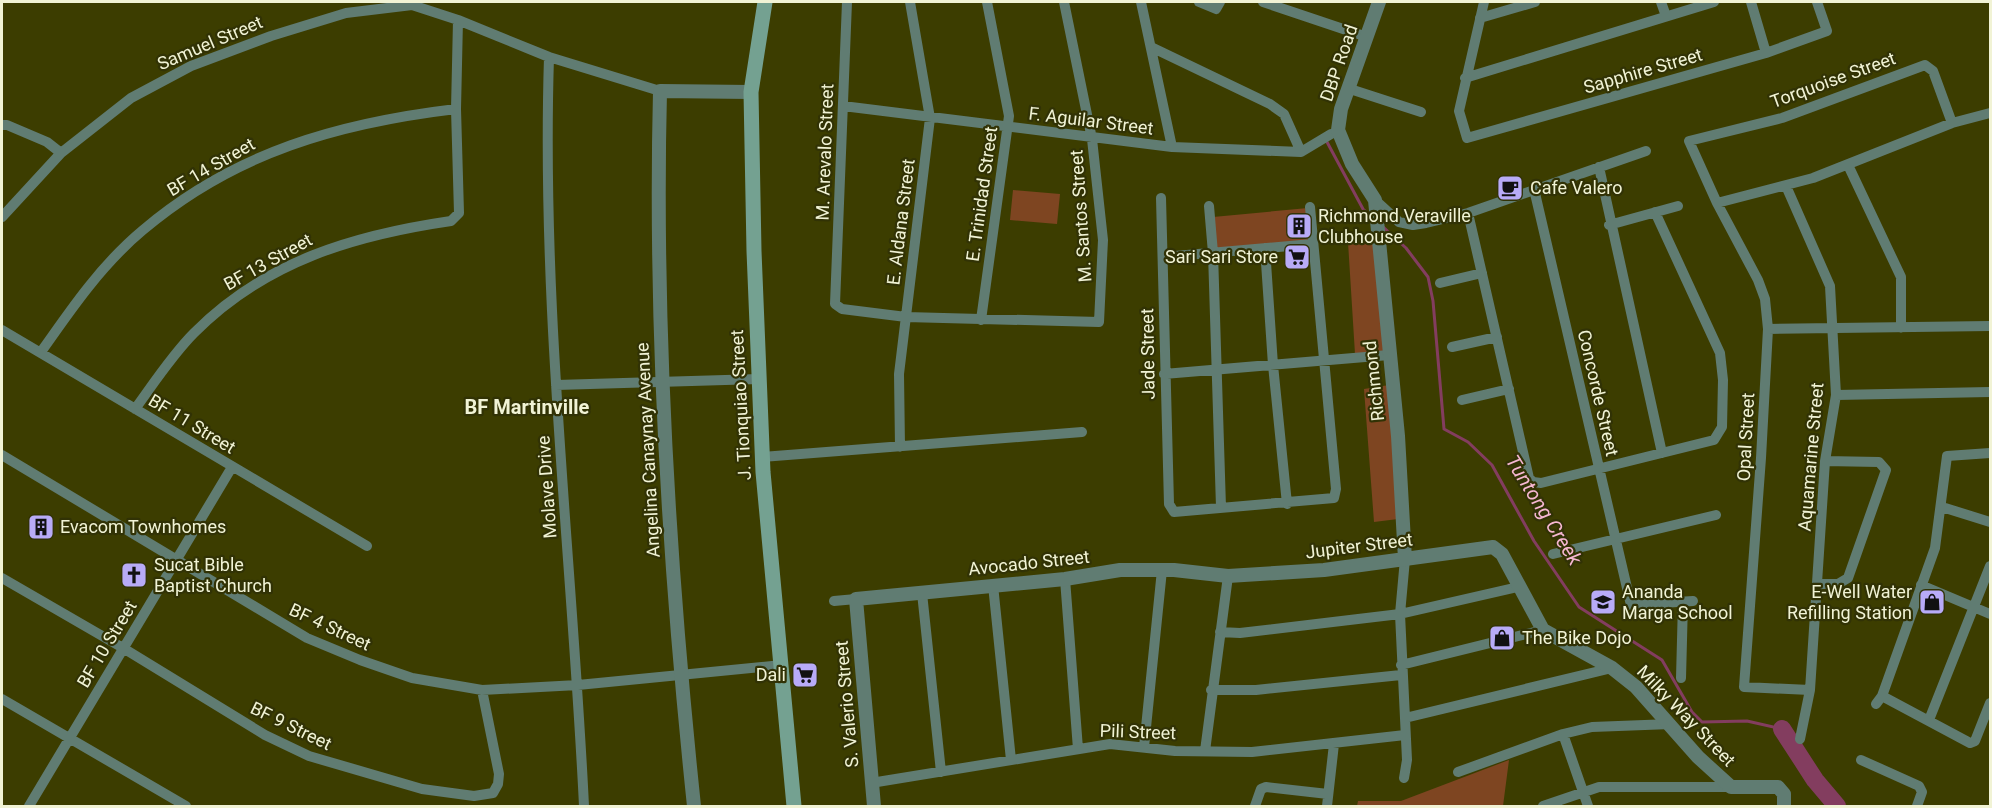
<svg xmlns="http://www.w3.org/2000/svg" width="1992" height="808" font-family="Roboto,sans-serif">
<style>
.green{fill:#7e4521}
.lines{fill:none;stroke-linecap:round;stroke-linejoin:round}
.stream{stroke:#833d5f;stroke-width:3}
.river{stroke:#833d5f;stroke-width:18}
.minor{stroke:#607c72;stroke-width:10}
.tertiary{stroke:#607c72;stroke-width:14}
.secondary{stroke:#74a191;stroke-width:15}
.labels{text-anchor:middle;stroke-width:4.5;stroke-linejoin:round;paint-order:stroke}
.street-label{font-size:18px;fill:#f1f3d5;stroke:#313205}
.poi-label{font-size:18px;fill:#f1f3d5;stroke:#313205;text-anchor:start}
.neighbourhood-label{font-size:20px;font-weight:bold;fill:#f1f3d5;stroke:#313205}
.water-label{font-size:20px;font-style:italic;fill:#f6b7d2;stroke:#313205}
</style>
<rect width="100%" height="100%" fill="#3c3d00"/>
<path class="green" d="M1013,190L1060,194L1057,224L1010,220Z
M1308,208L1310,241L1215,250L1213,217Z
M1373,241L1385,352L1355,354L1348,242Z
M1389,385L1398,519L1374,522L1364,389Z
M1509,760L1503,806H1357L1358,801H1401Z"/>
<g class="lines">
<path class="stream" d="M1327,142L1363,209L1372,217
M1381,225L1406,248L1428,277L1433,301L1444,429L1468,442L1492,465L1534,541L1579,607L1662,660L1692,712L1702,722L1747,721L1782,729"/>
<path class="river" d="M1782,729L1815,780L1837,806"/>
<path class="minor" d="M847,2L835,304L842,309L906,317L1099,322L1103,240L1092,139L1064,2
M1141,2L1172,147
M1199,2L1216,9L1220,2
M1263,2L1367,37
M1484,2L1459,111L1467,138L1766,53L1827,31L1817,2
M1661,2L1666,16
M1751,2L1766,53
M1480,18L1535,2
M1151,47L1270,104L1284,114L1301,152
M549,57C541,308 572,557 584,806
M1465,78L1714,2
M1350,89L1421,112
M843,106L1172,147L1301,152L1331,134
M2,125H7L47,142L61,153
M1848,165L1901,277V328
M1599,167L1662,453
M1786,186L1830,286L1836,395L1825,461L1810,690L1800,739
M1534,189L1631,605L1693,601
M1161,198L1169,504L1174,512L1334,498L1336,489L1310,207
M1375,200L1399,222L1413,225L1426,223L1468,213L1646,151
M1717,203L1813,178L1952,123L1990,113
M1209,206L1213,253L1221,507
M1468,213L1529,478L1533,482L1541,483L1714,440L1722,427L1723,380L1720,353L1655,212
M2,217L61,153L131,98L191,66L271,36L346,13L412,5L458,20L549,57L660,91
M1609,225L1678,206
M1265,248L1273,365L1287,504
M1164,257L1312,244
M1440,283L1482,273
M981,320L1009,116L987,2
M1768,329L1990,326
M2,330L367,546
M1452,347L1497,337
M41,352C71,309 102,264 143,230C235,152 339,123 456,109
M1164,374L1389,355
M556,385L759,379
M1836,395L1990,392
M1462,400L1509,389
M135,409C154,383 172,355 194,333C265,261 355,235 451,221L459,213L456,109L458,20
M900,447L899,374L930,118L910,2
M2,455L307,638L360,660L412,678L482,690L578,685L782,665
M762,457L1082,432
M1942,507L1990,522
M1553,554L1716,515
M2,578L123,648L265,735L309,756L422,789L474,796L493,793L498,784L499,774L482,690
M1065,579L1078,749
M1817,584H1838L1848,578L1886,470L1879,462L1825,461
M993,585L1011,760
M1921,585L1990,614
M922,593L941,772
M834,601L856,599
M1220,632L1240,633L1400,614L1518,587
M1401,665L1543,630
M1681,678L1683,602
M1211,690H1256L1401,675
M1810,690L1744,687L1761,458L1768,329L1765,299L1758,280L1717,203L1689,141L1782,118L1925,65L1933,71L1952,123
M1882,696L1970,743L1975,741L1990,703
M2,699L186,806
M1876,704L1882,696L1935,548L1947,456L1990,453
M1405,718L1612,668
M1929,720L1990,566
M1563,734L1588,806
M1144,747L1162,570
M1205,751L1228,576
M1861,760L1919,786L1922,792L1917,806
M1458,772L1563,734L1592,727L1671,724
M1404,778L1407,760L1400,614L1405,559
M871,783L1110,744L1175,751L1252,752L1405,735
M29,806L232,467
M1255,806L1261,789L1266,787L1328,794
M1327,806L1334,744
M1543,806L1599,787H1731"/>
<path class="tertiary" d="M1379,2L1341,109L1338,130L1352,164L1375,200L1398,436L1405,559
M694,806C669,568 654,330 660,91L751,92
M874,806L856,599L1065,579L1120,570H1174L1228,576L1324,570L1493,547L1502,554L1543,630L1612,668L1636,687L1698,757L1731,787H1778L1784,794V806"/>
<path class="secondary" d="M765,2L751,92L754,251L763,472L794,806"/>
</g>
<defs>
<symbol id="cafe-square" viewBox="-11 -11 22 22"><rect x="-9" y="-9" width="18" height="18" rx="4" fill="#b8abf7" stroke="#313205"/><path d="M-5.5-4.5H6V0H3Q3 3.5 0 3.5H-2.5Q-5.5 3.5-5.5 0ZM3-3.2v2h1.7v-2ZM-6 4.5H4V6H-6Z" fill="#111"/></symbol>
<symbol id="building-square" viewBox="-11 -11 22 22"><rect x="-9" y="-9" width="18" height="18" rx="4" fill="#b8abf7" stroke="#313205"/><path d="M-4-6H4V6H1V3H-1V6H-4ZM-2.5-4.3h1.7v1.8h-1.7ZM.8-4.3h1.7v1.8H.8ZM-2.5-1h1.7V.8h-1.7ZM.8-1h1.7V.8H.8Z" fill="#111"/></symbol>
<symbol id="supermarket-square" viewBox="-11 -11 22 22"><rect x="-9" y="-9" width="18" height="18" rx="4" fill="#b8abf7" stroke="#313205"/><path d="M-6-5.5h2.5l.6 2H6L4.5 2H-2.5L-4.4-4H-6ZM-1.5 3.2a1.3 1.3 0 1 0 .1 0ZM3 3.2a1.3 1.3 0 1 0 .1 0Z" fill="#111"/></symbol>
<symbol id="church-square" viewBox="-11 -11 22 22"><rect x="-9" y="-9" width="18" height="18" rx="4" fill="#b8abf7" stroke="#313205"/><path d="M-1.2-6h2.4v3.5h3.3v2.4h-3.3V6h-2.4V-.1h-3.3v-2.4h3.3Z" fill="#111"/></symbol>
<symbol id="school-square" viewBox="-11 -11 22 22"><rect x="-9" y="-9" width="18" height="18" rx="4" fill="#b8abf7" stroke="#313205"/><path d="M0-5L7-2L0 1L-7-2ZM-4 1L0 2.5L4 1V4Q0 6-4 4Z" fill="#111"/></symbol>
<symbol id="shop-square" viewBox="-11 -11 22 22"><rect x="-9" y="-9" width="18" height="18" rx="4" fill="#b8abf7" stroke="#313205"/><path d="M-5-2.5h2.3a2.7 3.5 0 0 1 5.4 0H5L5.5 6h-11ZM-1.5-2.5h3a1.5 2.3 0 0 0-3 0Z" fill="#111"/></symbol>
</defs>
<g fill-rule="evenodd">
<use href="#cafe-square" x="1495" y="173" width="30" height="30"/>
<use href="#building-square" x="1284" y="211" width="30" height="30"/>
<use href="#supermarket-square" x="1282" y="242" width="30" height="30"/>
<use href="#building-square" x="26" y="512" width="30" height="30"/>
<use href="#church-square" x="119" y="560" width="30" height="30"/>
<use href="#school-square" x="1588" y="587" width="30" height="30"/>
<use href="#shop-square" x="1917" y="587" width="30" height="30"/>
<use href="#shop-square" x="1487" y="623" width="30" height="30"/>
<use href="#supermarket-square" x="790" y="660" width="30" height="30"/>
</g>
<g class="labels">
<g class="street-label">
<text transform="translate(210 43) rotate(-23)" y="6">Samuel Street</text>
<text transform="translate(1339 63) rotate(-71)" y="6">DBP Road</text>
<text transform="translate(1643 71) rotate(-16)" y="6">Sapphire Street</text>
<text transform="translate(1833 80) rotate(-20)" y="6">Torquoise Street</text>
<text transform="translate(1091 121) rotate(7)" y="6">F. Aguilar Street</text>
<text transform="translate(825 152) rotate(-88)" y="6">M. Arevalo Street</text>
<text transform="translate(211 167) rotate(-30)" y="6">BF 14 Street</text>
<text transform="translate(982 194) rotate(-82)" y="6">E. Trinidad Street</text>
<text transform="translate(1081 216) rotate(-94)" y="6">M. Santos Street</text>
<text transform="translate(901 222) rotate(-83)" y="6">E. Aldana Street</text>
<text transform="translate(268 262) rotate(-29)" y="6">BF 13 Street</text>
<text transform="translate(1148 354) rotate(-91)" y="6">Jade Street</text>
<text transform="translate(1374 381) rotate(-96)" y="6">Richmond</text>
<text transform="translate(1598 393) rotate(77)" y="6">Concorde Street</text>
<text transform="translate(741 405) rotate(-93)" y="6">J. Tionquiao Street</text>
<text transform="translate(192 424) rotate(31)" y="6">BF 11 Street</text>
<text transform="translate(1746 437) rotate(-87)" y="6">Opal Street</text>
<text transform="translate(648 450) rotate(-93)" y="6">Angelina Canaynay Avenue</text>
<text transform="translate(1811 457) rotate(-85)" y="6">Aquamarine Street</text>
<text transform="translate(547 487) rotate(-94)" y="6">Molave Drive</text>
<text transform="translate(1359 546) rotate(-7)" y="6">Jupiter Street</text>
<text transform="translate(1029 563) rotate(-6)" y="6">Avocado Street</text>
<text transform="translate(330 627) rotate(25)" y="6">BF 4 Street</text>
<text transform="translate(107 644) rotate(-59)" y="6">BF 10 Street</text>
<text transform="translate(847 704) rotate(-95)" y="6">S. Valerio Street</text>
<text transform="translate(1686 716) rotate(46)" y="6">Milky Way Street</text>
<text transform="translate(291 726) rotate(26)" y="6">BF 9 Street</text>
<text transform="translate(1138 732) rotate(2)" y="6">Pili Street</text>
</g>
<g class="poi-label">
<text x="1530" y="194">Cafe Valero</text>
<text x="1318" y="222">Richmond Veraville<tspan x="1318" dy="21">Clubhouse</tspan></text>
<text x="1278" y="263" text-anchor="end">Sari Sari Store</text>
<text x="60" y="533">Evacom Townhomes</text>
<text x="154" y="571">Sucat Bible<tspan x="154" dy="21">Baptist Church</tspan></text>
<text x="1622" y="598">Ananda<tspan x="1622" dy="21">Marga School</tspan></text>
<text x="1912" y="598" text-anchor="end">E-Well Water<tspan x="1912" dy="21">Refilling Station</tspan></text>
<text x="1522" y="644">The Bike Dojo</text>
<text x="786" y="681" text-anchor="end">Dali</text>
</g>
<g class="neighbourhood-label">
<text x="527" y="414">BF Martinville</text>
</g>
<g class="water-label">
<text transform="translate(1544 510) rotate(58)" y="7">Tuntong Creek</text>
</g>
</g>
<rect width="1992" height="808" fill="none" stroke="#f1f3d5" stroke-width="6"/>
</svg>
